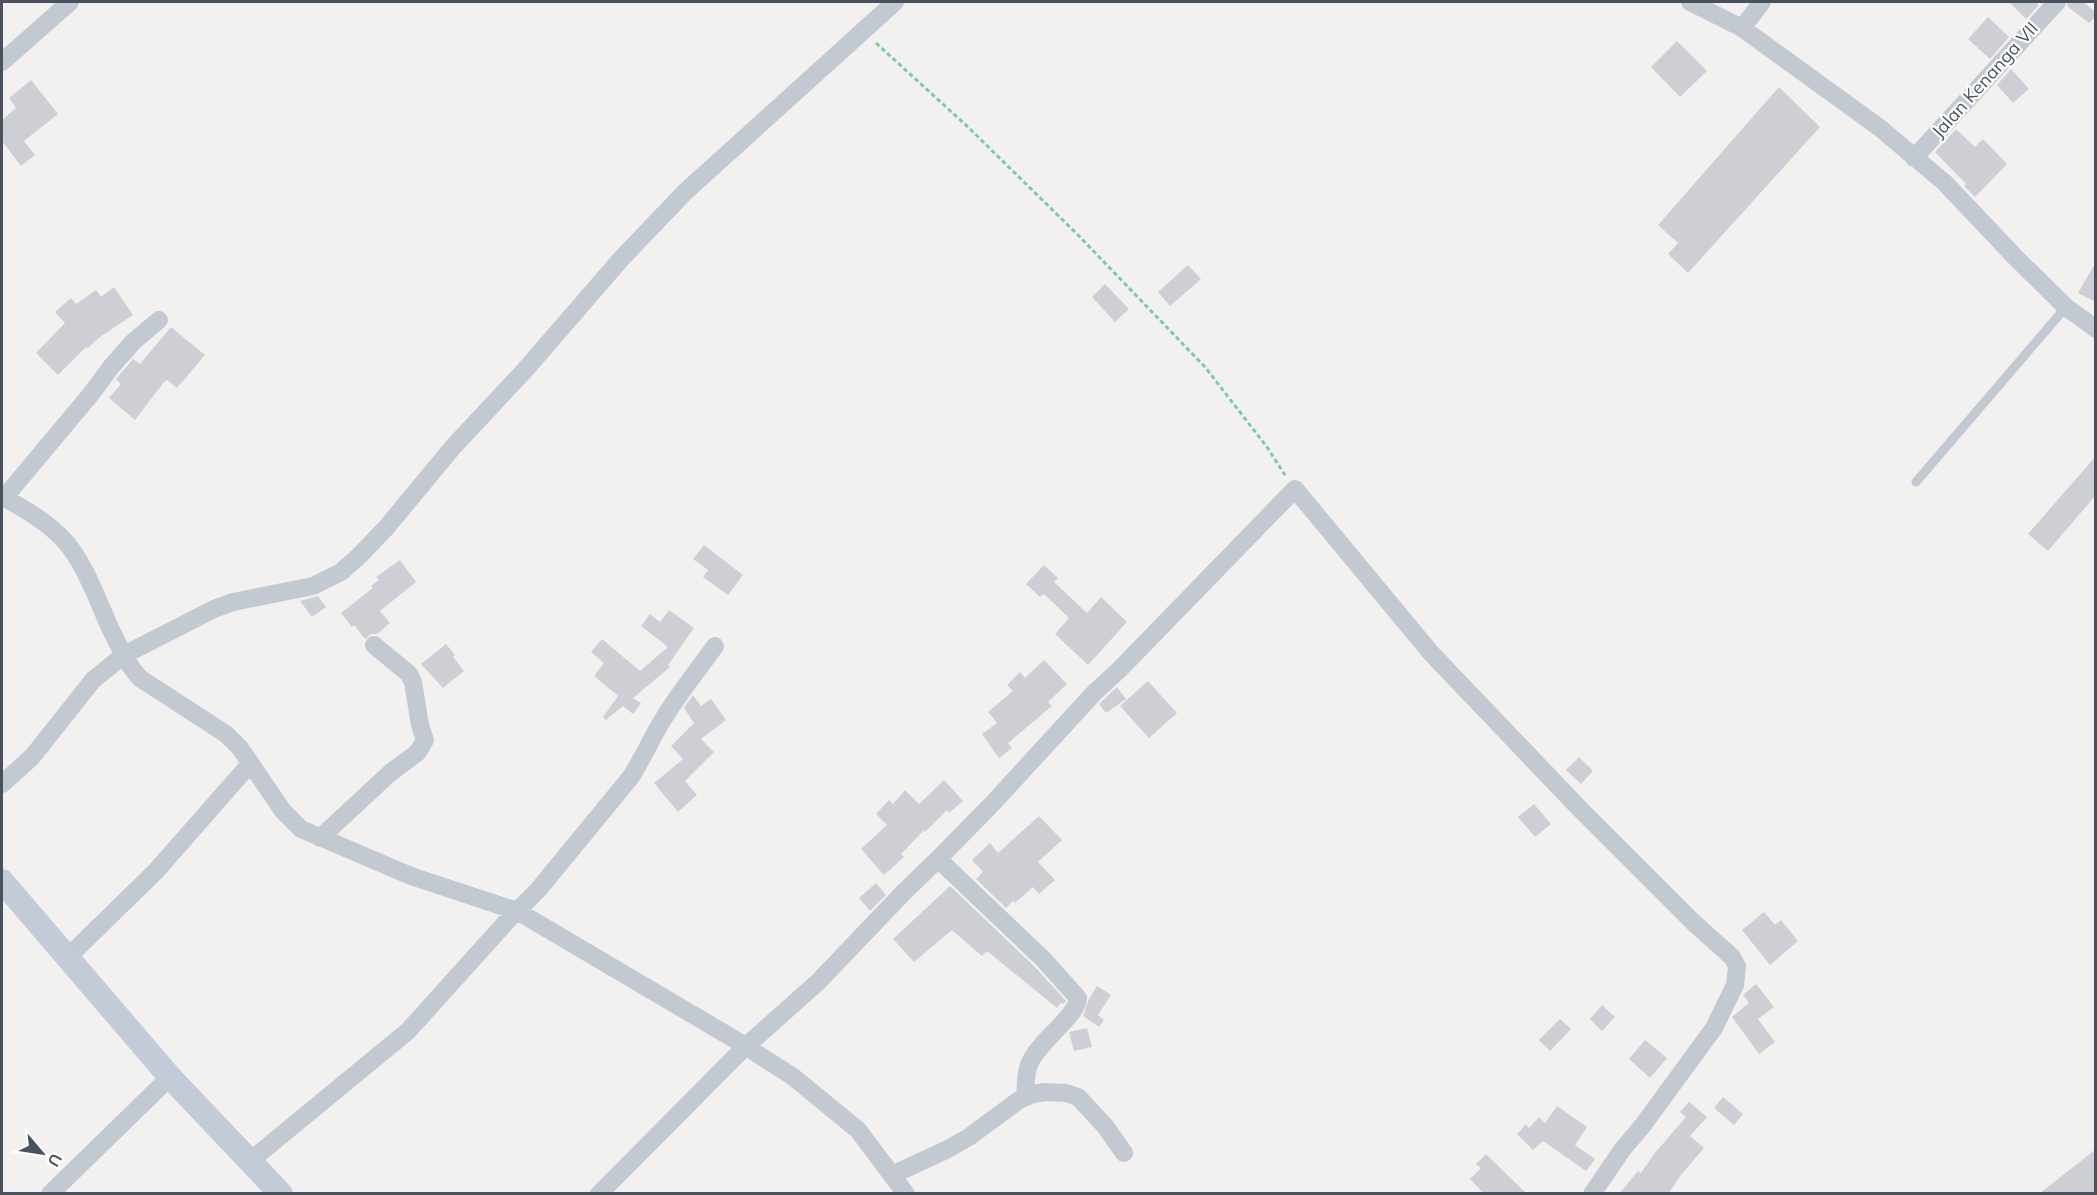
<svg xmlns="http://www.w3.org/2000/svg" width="2097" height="1195" font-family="Mulish,sans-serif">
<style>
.building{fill:#cecfd5}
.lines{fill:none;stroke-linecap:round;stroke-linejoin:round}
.path{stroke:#7bcaad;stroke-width:3;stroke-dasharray:4.5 3;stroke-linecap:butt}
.lane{stroke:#c2c9d1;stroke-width:9}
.street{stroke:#c2c9d1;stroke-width:18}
.secondary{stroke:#c4cbd8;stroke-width:24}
.labels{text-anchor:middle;stroke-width:4.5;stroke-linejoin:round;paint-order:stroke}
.street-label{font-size:18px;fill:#49515d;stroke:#fff}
</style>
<rect width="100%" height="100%" fill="#f3f1f0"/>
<path class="building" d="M2009,2H2036L2039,5L2026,19Z
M2068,2H2083L2096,12V16L2089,23L2067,6Z
M1988,17L2009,37L1990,59L1968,39Z
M1677,41L1707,71L1680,97L1651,67Z
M2011,69L2029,89L2013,103L1997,85Z
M31,80L58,114L24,141L35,155L21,166L2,141V120L16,108L9,98Z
M1779,87L1820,127L1688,273L1668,254L1678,243L1658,225Z
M1956,129L1975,147L1983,139L2007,164L1975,197L1964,186L1966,184L1935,152Z
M2096,262V302L2078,293Z
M1188,265L1201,279L1170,306L1158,292Z
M1105,284L1129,309L1115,322L1092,297Z
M114,287L133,315L100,337L88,348L86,347L58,375L36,353L65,323L55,312L71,298L76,304L96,290L101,297Z
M171,327L205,355L177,388L167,380L164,382L135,420L109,398L121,384L116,379L133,359L140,364Z
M2096,456V495L2048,551L2028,534Z
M704,545L743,575L728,595L703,577L708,570L693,559Z
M400,560L416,582L380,611L390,623L377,634H371L365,639L354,625L352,627L341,613L373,588L371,586L379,580L376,577Z
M1044,565L1058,578L1054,582L1087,613L1101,597L1127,622L1088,665L1055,634L1069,618L1044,594L1040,597L1026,584Z
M318,596L326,607L312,617L300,601Z
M669,610L694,628L668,665L670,667L633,698L641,703L633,714L623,706L606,720L603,717L618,696L594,676L604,663L591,652L602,639L640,671L668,647L641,626L650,614L660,622Z
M446,644L455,655L453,657L464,671L443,688L421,664Z
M1044,660L1067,684L1048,702L1052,706L1008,743L1012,748L999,758L982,734L997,723L988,712L1013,691L1007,685L1020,672L1025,678Z
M1148,681L1177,713L1149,738L1120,706Z
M1117,687L1126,699L1106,713L1099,704Z
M693,695L701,706L711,699L726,720L701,739L714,752L685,781L697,795L678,812L654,783L683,759L671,746L694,723L684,708Z
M1579,757L1593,771L1581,784L1566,770Z
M944,780L963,801L949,813L947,810L925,832L924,830L901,854L904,857L884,875L861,849L887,825L876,814L889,800L893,804L905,790L919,804Z
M1534,804L1551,824L1535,837L1518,817Z
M1039,816L1062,840L1038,862L1055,880L1039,894L1033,887L1015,903L1013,901L1006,908L976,879L983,872L972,860L990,843L998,853Z
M876,883L886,895L870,911L859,898Z
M950,886L1035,967L1066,1001L1064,1004L1061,1003L1057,1008L987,951L982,956L952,930L914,962L893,939Z
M1764,912L1775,925L1781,920L1798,941L1770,965L1742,930Z
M1756,984L1774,1007L1758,1019L1775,1042L1759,1054L1732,1017L1749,1003L1743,995Z
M1097,986L1111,995L1098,1015L1104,1020L1099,1027L1083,1016L1089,999Z
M1602,1005L1615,1017L1602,1031L1590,1019Z
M1560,1019L1571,1029L1550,1051L1539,1040Z
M1087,1028L1092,1047L1074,1051L1069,1032Z
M1645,1040L1667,1058L1650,1078L1629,1059Z
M1723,1097L1743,1114L1734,1125L1714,1108Z
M1689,1102L1707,1117L1690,1136L1704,1148L1681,1175L1668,1194H1619L1638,1171L1641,1173L1654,1154L1686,1117L1680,1112Z
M1557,1106L1587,1127L1575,1145L1595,1159L1586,1171L1543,1141L1533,1150L1517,1134L1526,1124L1529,1128L1539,1117L1545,1123Z
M2096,1149V1194H2039Z
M1486,1154L1527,1194H1484L1470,1179L1481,1168L1476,1164Z"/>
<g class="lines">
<path class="path" d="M876,43L968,127L1079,236L1205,367L1267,447L1285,475"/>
<path class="lane" d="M1916,482L2066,307"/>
<path class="street" d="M1690,2L1742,28L1880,128L1945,183L2017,259L2066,307L2096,329
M1742,28L1762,2
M2,62L70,2
M1914,158L2057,2
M2,497C28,510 58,528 74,553C89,575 99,603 110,628C119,645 127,665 141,679L226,734L240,748L283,811L301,829L411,876L517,911L734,1039L792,1076L858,1130L906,1194
M4,498L91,394L111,367L133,342L159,320
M2,784L32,757L93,680L124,655L214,609L233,602L313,586L341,572L358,557L386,528L453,447L525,370L621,259L685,192L895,2
M320,838L390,773L418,752L425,740L420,725L413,682L409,674L374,645
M938,859L1043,959L1078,998C1078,1016 1037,1042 1029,1065C1025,1075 1026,1087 1025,1097
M67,958L156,871L250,764
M250,1161L408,1031L508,920L538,890L630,778C641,762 648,745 658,728C674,699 696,673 715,646
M892,1175L946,1150L969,1137L1019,1100L1033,1094L1045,1092L1066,1093L1078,1097L1105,1126L1124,1153
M50,1194L170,1077
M599,1194L745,1047L818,982L903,893L938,859L993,803L1094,693L1119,670L1295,489L1431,653L1580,809L1694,923L1732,957L1737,966L1735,985L1714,1028L1643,1125L1622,1150L1592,1194"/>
<path class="secondary" d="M2,881L170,1077L281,1194"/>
</g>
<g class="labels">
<g class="street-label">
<text transform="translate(1985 80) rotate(-48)" y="6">Jalan Kenanga VII</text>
</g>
</g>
<rect width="2097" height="1195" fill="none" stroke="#49515d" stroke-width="6"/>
<g transform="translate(42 1153) rotate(119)" stroke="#ffffff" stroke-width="4.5" paint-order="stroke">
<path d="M0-4.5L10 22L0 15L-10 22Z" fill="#49515d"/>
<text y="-9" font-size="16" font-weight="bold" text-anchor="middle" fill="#49515d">U</text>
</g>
</svg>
